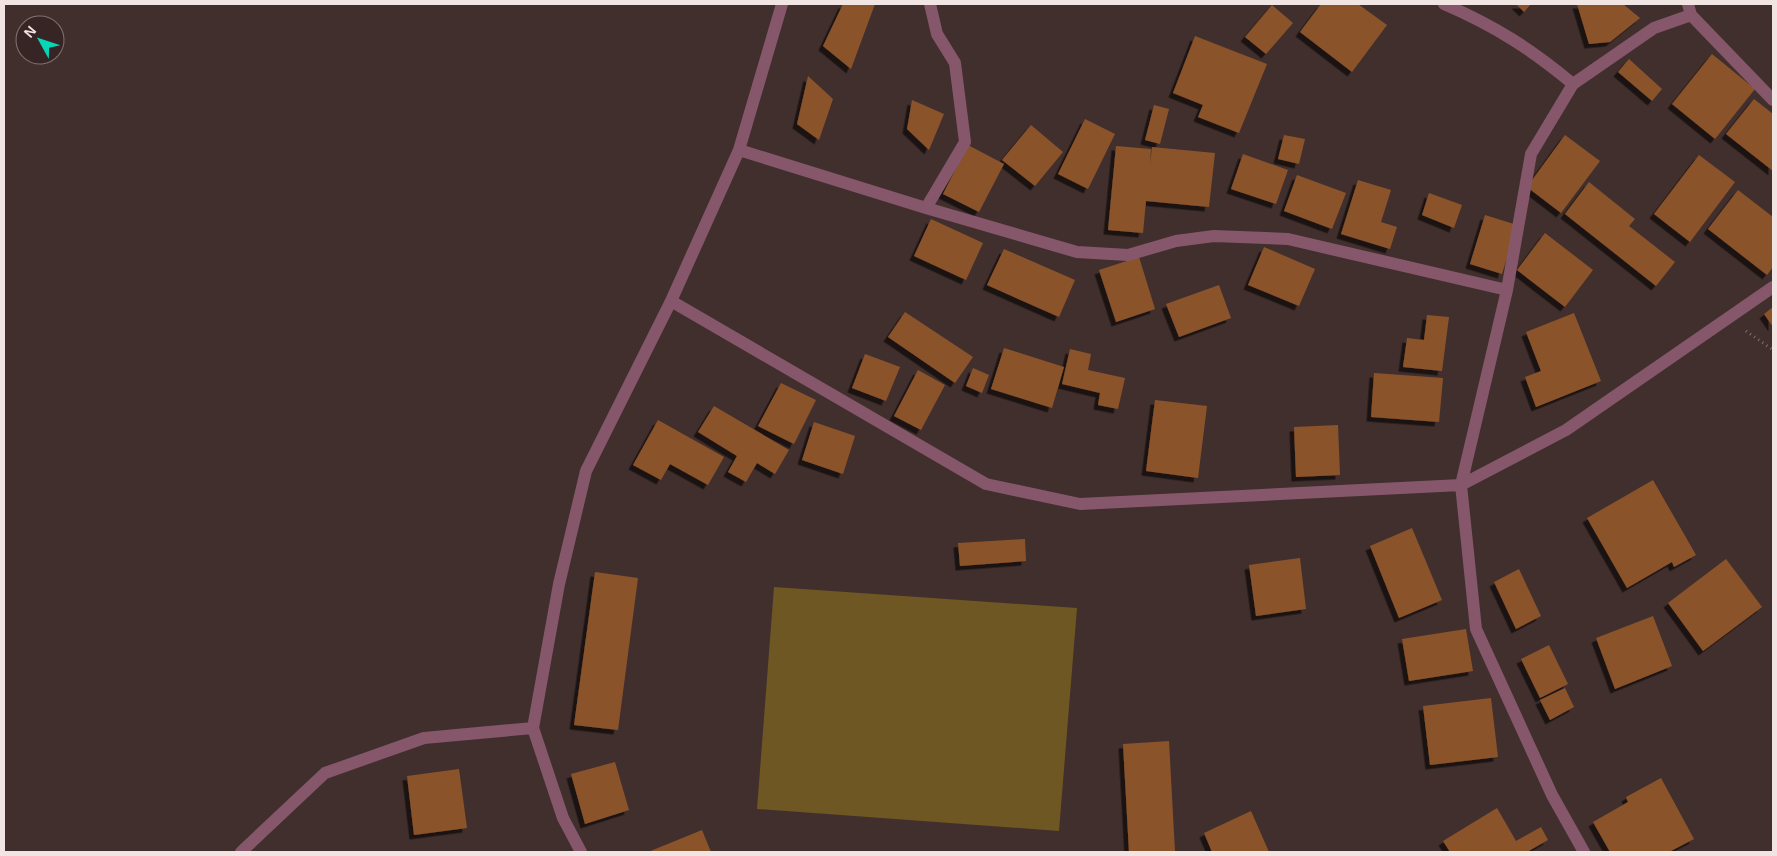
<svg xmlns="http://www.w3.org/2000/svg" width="1777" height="856" font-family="Arial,sans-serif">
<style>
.green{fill:#6e5722}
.building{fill:#8b532b;filter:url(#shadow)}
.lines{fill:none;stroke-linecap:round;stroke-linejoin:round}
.path{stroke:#80706e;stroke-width:3;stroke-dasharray:1 4;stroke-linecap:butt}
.minor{stroke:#86576b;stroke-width:12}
</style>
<defs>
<filter id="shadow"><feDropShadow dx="-4.5" dy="4.5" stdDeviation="0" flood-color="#0009"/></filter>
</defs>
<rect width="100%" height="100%" fill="#412f2d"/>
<path class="green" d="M774,587L1077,608L1059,831L757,809Z"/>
<path class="building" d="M843,4H875L851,69L823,46Z
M1321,4H1358L1387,25L1352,72L1300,32Z
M1516,4H1531L1524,12Z
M1577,4H1623L1640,18L1610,42L1589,44Z
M1272,5L1293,23L1266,54L1245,37Z
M1195,36L1267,64L1239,133L1198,117L1203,105L1173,93Z
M1712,54L1755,89L1715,139L1672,104Z
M1629,59L1662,89L1652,101L1618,72Z
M808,76L833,99L819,140L797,124Z
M1754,99L1773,114V171L1726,134Z
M912,100L944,114L929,150L907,129Z
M1154,105L1169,109L1160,144L1145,140Z
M1085,119L1115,134L1088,189L1058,174Z
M1031,125L1063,152L1035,186L1002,160Z
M1284,135L1305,139L1299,164L1278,159Z
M1565,135L1600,161L1561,213L1527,187Z
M968,145L1004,164L979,212L943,194Z
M1116,146L1151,149L1150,165L1152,147L1215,153L1209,207L1146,201L1143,233L1108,230Z
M1243,154L1288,170L1276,204L1231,189Z
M1699,155L1735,182L1690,242L1654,214Z
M1297,175L1346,193L1332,229L1284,211Z
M1358,180L1391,190L1381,222L1397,227L1390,249L1341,234Z
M1589,182L1635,219L1629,226L1675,262L1656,286L1565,214Z
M1738,190L1773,217V267L1767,275L1708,229Z
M1429,193L1462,205L1454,228L1422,215Z
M1485,215L1517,225L1502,274L1470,264Z
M931,219L983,243L966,280L914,256Z
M1545,233L1593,270L1565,307L1517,270Z
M1264,247L1315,269L1299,306L1248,285Z
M1004,249L1075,280L1059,317L987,285Z
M1139,257L1155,309L1116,322L1099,270Z
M1219,285L1231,318L1179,337L1166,304Z
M1773,307V327L1764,314Z
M905,312L973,357L955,383L888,337Z
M1574,313L1601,381L1536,407L1525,377L1541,371L1526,332Z
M1427,315L1449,317L1442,371L1403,367L1407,338L1424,340Z
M1004,348L1064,367L1052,408L991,389Z
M1070,349L1091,354L1088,370L1125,378L1118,409L1098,405L1100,393L1062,384Z
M865,354L900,367L886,401L852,388Z
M973,368L989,375L982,393L966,386Z
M918,370L945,385L921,430L894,416Z
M1374,373L1443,378L1439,422L1371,417Z
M781,383L816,400L794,444L758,426Z
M1155,400L1207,406L1198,478L1146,471Z
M714,406L789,450L775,474L757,463L746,482L728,472L737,456L698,432Z
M658,420L724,457L708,485L670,464L661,480L633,465Z
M814,422L855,436L843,474L802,460Z
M1338,425L1340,475L1296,477L1294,427Z
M1653,480L1696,555L1674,567L1672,562L1627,588L1587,518Z
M1412,528L1442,600L1399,618L1370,546Z
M1025,539L1026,561L960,566L958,543Z
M1300,558L1306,609L1256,616L1249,565Z
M1726,559L1762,607L1703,651L1668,603Z
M1519,569L1541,616L1516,629L1494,582Z
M595,572L638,578L618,730L574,725Z
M1653,616L1672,666L1615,689L1596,638Z
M1466,629L1473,671L1409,681L1402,639Z
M1549,645L1568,684L1540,698L1521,659Z
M1565,688L1574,707L1550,720L1540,700Z
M1491,698L1498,757L1430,765L1423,706Z
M1169,741L1175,852H1129L1123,744Z
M615,762L629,810L585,824L571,774Z
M459,769L467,828L414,835L407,776Z
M1661,778L1694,839L1669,852H1610L1593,822L1628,802L1626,797Z
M1497,808L1516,841L1541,827L1548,840L1527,852H1450L1443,841Z
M1251,811L1269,852H1212L1204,833Z
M702,830L711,852H648Z"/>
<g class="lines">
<path class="path" d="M1746,331L1773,350"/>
<path class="minor" d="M1444,4C1495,26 1531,49 1573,84
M1688,4L1691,15L1773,100
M739,150L926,208L1077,252L1128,255L1176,241L1214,236L1288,239L1507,290
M926,208L965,142L955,63L937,34L930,4
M671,301L986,484L1080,504L1461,485L1566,430L1773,287
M241,852L325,773L424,738L533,728
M581,852L563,818L533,728L559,584L586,471L671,301L739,150L782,4
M1584,852L1552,795L1476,629L1461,485L1507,290L1531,154L1573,84L1654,28L1691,15"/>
</g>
<rect width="1777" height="856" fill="none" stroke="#f1e5e3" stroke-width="10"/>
<g transform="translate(40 40) rotate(310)"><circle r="24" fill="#362524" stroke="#817270"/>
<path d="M0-4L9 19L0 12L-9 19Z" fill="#08d5b5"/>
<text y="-8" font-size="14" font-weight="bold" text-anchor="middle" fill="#f1e5e3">N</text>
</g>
</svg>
